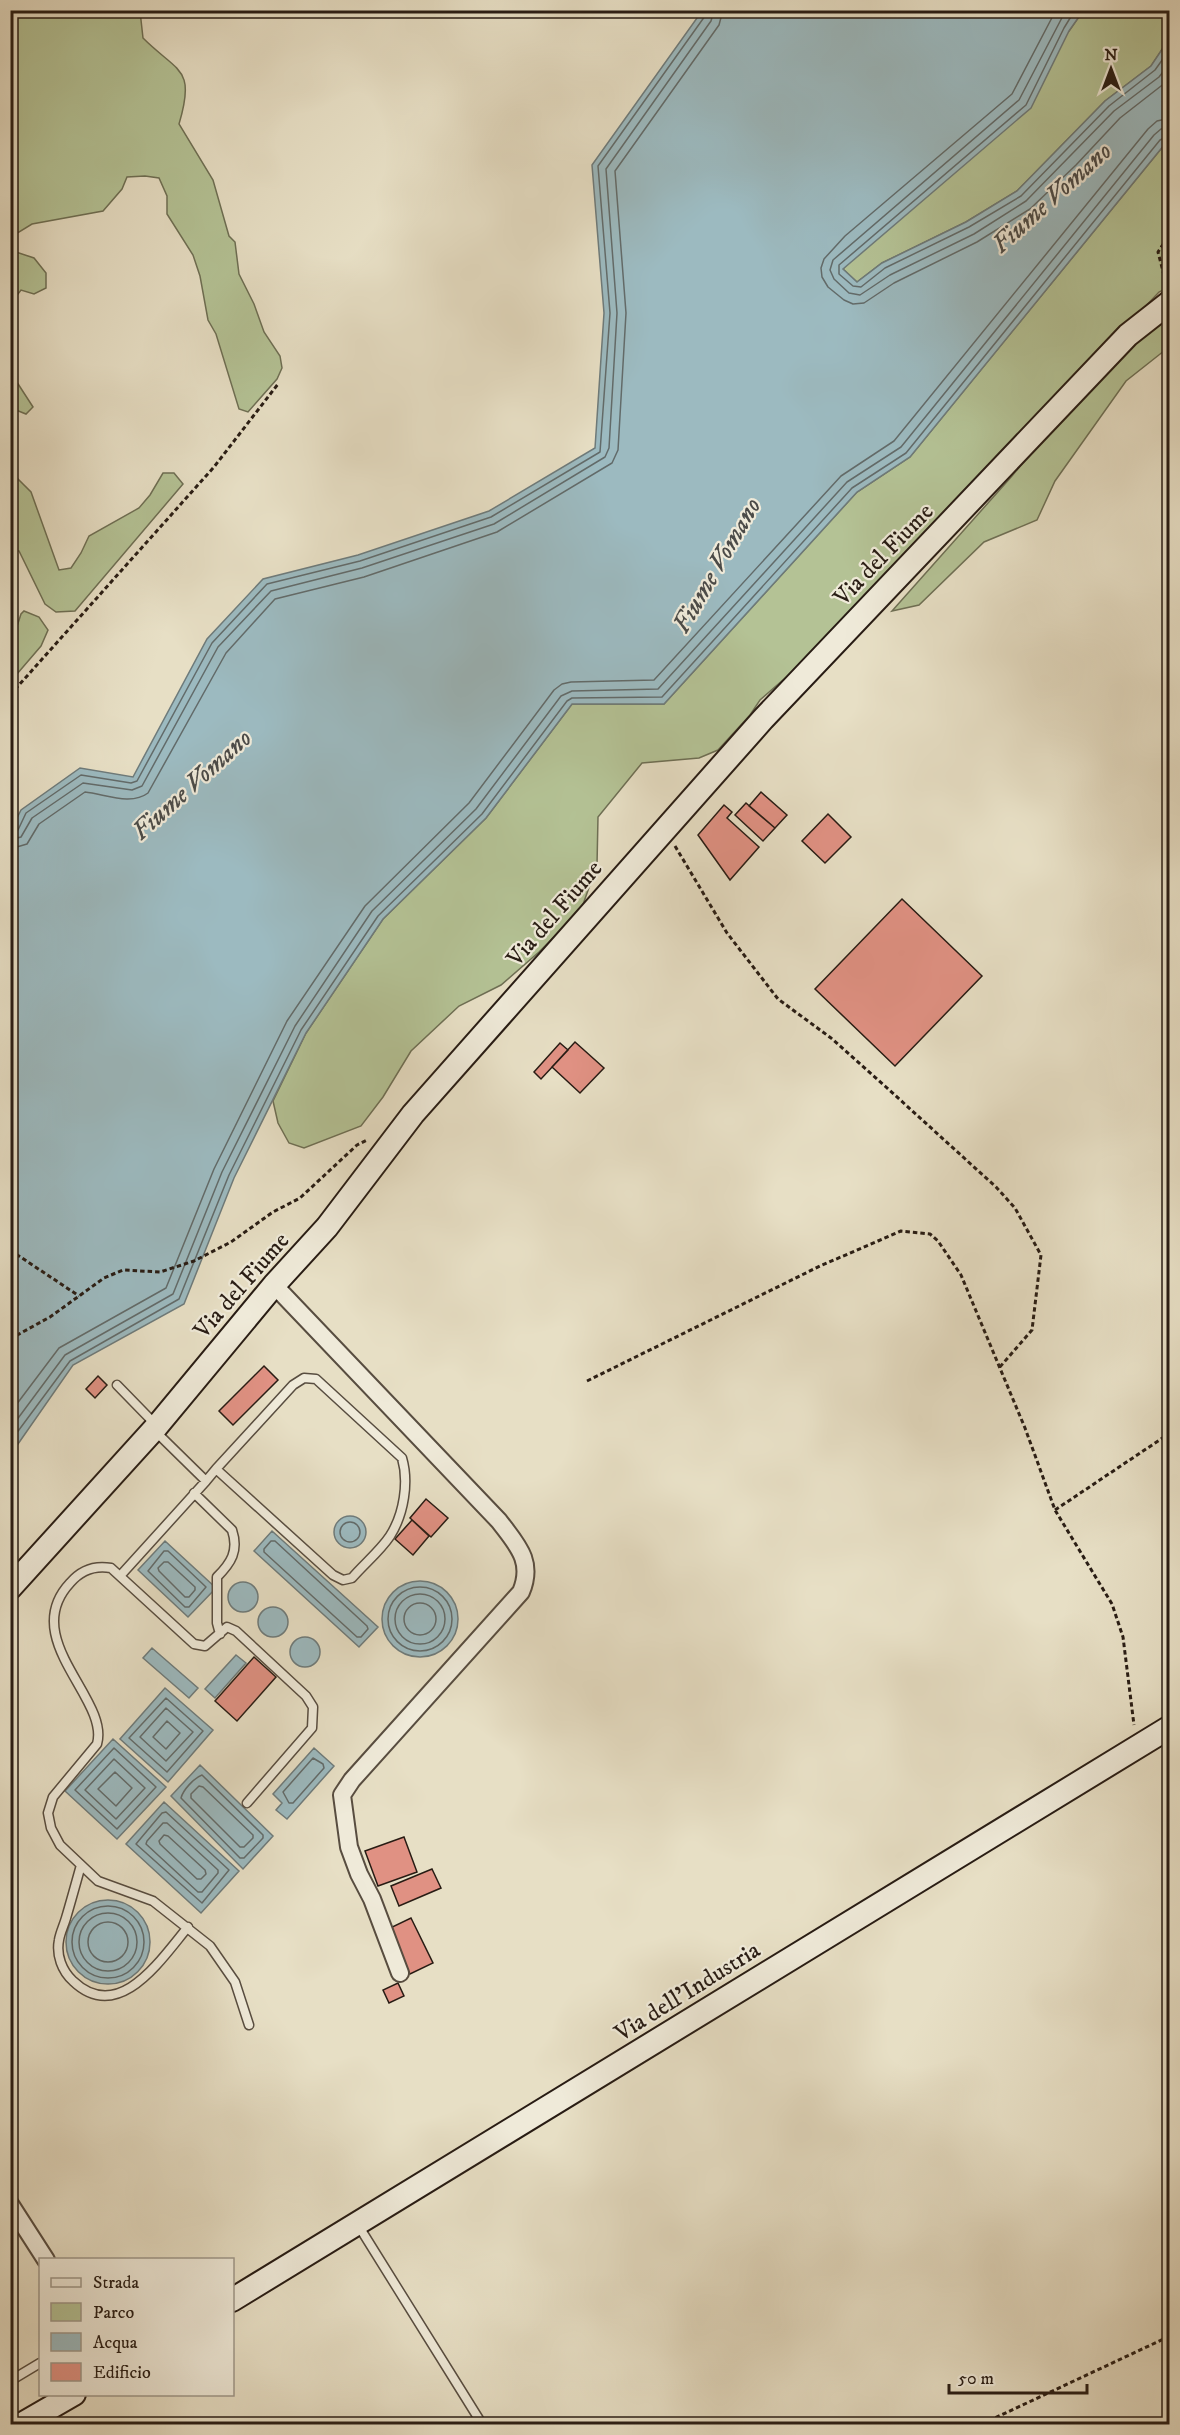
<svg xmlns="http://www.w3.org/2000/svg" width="1180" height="2435" font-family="'IM FELL DW Pica',serif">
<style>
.green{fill:#b4c295;stroke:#6e6f54;stroke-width:1.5}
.water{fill:#9cbac0;stroke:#6e7b7b;stroke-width:1.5}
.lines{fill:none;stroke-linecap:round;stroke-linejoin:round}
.shore{stroke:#626b6a;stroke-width:1.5}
.building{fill:#e09183;stroke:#281c14;stroke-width:1.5}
.lane-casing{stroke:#584d40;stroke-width:11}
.street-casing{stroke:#584d40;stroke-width:20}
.secondary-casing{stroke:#281c14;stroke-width:26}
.path{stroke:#281c14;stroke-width:3;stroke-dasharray:4.5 3;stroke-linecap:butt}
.lane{stroke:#efead9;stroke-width:8}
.street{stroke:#efead9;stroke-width:16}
.secondary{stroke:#efead9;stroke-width:22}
.labels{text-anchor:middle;stroke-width:4.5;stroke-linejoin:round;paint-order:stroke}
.street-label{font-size:24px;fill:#281c14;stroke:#efead9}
.water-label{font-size:26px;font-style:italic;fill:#4b4b48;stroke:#efead9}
</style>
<rect width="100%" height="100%" fill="#e7dfc5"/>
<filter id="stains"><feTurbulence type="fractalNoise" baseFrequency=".00333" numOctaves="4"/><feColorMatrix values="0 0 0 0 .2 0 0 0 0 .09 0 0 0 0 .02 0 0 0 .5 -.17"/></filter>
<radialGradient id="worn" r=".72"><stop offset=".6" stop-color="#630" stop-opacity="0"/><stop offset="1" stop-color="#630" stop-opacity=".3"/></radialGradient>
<path class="green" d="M11,10L140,11L143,38C178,73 196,67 179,124L213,180L229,236L235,242L239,274L254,304L264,332L280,356L282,368L277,379L248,412L239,409L216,334L208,320L200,276L193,255L167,214V196L159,178L145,176L127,177L122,189L103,211L32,224L11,237Z
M1083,11H1169V39L1151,66L1105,101L1017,191L966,222L882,263L857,282L843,269L1069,31Z
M1169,139V287L1159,292L829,640L760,700L750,715L718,750L699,758L642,763L598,817L597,865L581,910L539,952L501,985L459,1006L411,1051L383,1097L361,1126L304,1148L289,1143L278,1123L273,1101L306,1033L383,919L486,818L572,704H664L857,492L910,457Z
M10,250L34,258L46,273V288L34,294L21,290L11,303Z
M1169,308V347L1126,381L1055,481L1037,520L984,542L919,605L892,611L1012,476L1080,393Z
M11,373L33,407L26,414L11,408Z
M11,467L15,476L31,492L59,570L71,568L81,553L89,536L139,508L150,495L163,473H174L183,484L75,611L56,612L45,604L19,551L11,550Z
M24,611L39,617L48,630L41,646L11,681V645L21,614Z"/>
<path class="water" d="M702,11H1083L1069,31L1031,108L843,269L857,282L882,263L966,222L1017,191L1105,101L1151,66L1169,39V139L910,457L857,492L664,704H572L486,818L383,919L306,1033L234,1178L184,1304L73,1365L11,1454L10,832L21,810L80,768L133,777L207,639L263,579L358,555L489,511L595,448L604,313L592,165Z
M334 1532a16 16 0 1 1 32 0a16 16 0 1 1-32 0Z
M272,1531L378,1627L359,1647L254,1551Z
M165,1541L216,1588L188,1617L138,1570Z
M382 1619a38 38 0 1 1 76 0a38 38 0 1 1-76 0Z
M228 1597a15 15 0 1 1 30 0a15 15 0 1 1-30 0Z
M258 1622a15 15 0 1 1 30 0a15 15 0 1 1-30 0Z
M290 1652a15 15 0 1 1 30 0a15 15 0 1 1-30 0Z
M152,1648L198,1688L189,1698L143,1658Z
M236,1655L246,1663L215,1698L205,1689Z
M165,1688L213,1730L168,1782L120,1739Z
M113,1739L166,1787L117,1839L65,1791Z
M314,1748L334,1766L287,1819L276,1810L282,1803L273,1794Z
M200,1765L273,1836L243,1869L171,1796Z
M164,1802L239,1871L201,1913L126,1844Z
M66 1942a42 42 0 1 1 84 0a42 42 0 1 1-84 0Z"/>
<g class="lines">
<path class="shore" d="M1056,10L1012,94L845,236L824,259L821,268L822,277L828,287L844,300L853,304L864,303L894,283L977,242L1030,209L1076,165L1120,118L1170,79
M1066,10L1019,100L833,260L830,270L834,279L849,293L860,295L890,275L974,234L1026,201L1114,111L1159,77L1170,63
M1075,10L1064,28L1026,105L839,265V274L853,286L861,287L885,268L969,227L1021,196L1109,106L1155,70L1170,49
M10,832L18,830L26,813L81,775L131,783L137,781L212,643L267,584L360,561L491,517L600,452L610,313L598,166L705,16L706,10
M10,840L21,837L32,818L83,783L132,790L142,786L218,647L271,591L362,568L494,524L605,457L609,448L617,313L606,169L711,21L714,10
M10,849L27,844L39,824L85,792C105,794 131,806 148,793L226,653L275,599L364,577L497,532L612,463L618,450L626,313L615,171L719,25L723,10
M10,1413L59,1348L166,1288L214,1169L287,1021L365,906L469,803L554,690L562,684L571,682L654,680L841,476L894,441L1148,129L1157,121L1170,118
M10,1429L65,1355L173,1294L222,1172L295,1026L372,911L476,809L561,696L572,691L658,689L847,482L901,447L1154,135L1161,129L1170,127
M10,1442L70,1361L179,1299L229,1175L301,1030L378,916L482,814L567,701L572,698L662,697L852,488L906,453L1160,140L1170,135
M340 1532a10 10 0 1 1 20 0a10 10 0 1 1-20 0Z
M271,1541H275L367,1626L368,1629L361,1637H357L264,1552V1549Z
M164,1551H168L206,1587L189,1607H185L148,1571Z
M164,1562H168L195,1587V1590L189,1597H185L159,1571L158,1568Z
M388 1619a32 32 0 1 1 64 0a32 32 0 1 1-64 0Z
M395 1619a25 25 0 1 1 50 0a25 25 0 1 1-50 0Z
M404 1619a16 16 0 1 1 32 0a16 16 0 1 1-32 0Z
M166,1698L203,1731L167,1772L129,1738Z
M166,1708L193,1732L166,1761L140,1737Z
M167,1721L180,1733L166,1749L153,1737Z
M114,1748L156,1787L117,1829L75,1790Z
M313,1758L323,1764L324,1768L293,1803H289L283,1792Z
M114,1759L145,1788L116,1819L85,1790Z
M115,1772L132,1788L116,1806L98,1789Z
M202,1775L263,1835V1838L244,1858H240L181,1798C183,1790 194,1778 202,1775Z
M199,1786L203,1787L253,1835V1838L244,1847H240L191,1798V1794Z
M166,1812L229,1870L202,1903L136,1844L162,1813Z
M163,1823H167L218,1870V1873L202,1892H198L146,1844L147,1841Z
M164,1835L168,1836L205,1870L206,1874L201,1879H197L160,1844L159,1841Z
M72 1942a36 36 0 1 1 72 0a36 36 0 1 1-72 0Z
M79 1942a29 29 0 1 1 58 0a29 29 0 1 1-58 0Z
M88 1942a20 20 0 1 1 40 0a20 20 0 1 1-40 0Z"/>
</g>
<path class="building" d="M761,792L787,815L775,828L749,806Z
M746,803L775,828L763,841L735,815Z
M724,805L732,812L727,818L759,847L730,880L698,835Z
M828,814L851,837L825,863L802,841Z
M902,899L982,976L895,1066L815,989Z
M575,1042L604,1068L580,1093L552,1067Z
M560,1043L568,1050L541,1079L534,1072Z
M264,1366L278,1380L233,1425L219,1411Z
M98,1376L107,1385L95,1398L86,1389Z
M426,1499L448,1518L431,1537L410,1518Z
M412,1520L429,1536L413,1555L395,1539Z
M254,1657L276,1677L237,1721L215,1701Z
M404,1837L417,1872L378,1886L365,1851Z
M432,1869L441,1888L399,1906L391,1886Z
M411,1918L433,1963L410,1974L388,1929Z
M398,1983L404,1996L389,2003L383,1990Z"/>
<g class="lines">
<defs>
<path id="lane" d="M117,1385L156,1425
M154,1430L206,1481
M194,1493L232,1530C239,1551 231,1563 217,1577V1623L220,1634
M120,1576L206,1481L216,1469L293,1385L304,1378L316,1379L402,1458C409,1482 404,1514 390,1536C380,1551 364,1564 352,1578L343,1580L333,1575L216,1469
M247,1803L312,1728L313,1707L306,1696L236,1631L227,1627L205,1646L194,1644L111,1568C94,1565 81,1570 70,1583C18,1639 110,1699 97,1744L53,1797L48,1813L51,1828L60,1845L98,1881L153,1901L210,1946L235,1982L249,2025
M81,1865C76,1883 71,1901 66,1918C64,1925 60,1933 59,1940C56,1955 62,1971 73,1981C119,2025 161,1959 188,1927
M358,2225L482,2424
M10,2381L40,2363"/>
<path id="street" d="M274,1285L499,1521C517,1545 534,1561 521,1592L352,1780L342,1795L349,1847L359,1874L372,1899L400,1973
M10,2204L46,2260"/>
<path id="secondary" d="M10,1588L157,1426L274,1285L327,1227L413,1114L763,719L1128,335L1170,302
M232,2300L1170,1727
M22,2424L74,2394"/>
</defs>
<use href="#lane" class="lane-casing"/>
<use href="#street" class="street-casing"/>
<use href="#secondary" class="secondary-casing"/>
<path class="path" d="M1166,283L1158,252L1170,234
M10,695L214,467L278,384
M675,846L727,933L778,999L831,1038L886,1087L996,1187L1015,1208L1041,1255L1032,1330L999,1368
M10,1250L79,1296
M10,1339L50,1317L104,1278L123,1270L160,1272L194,1261L231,1242L273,1212L300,1198L357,1145L367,1140
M587,1381L820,1266L878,1241L901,1231L930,1234L938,1241L961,1275L1025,1428L1055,1510L1112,1604L1123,1637L1134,1725
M1055,1510L1170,1433
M982,2424L1170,2336"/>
<use href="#lane" class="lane"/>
<use href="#street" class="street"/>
<use href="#secondary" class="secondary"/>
</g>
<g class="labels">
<g class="street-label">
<text transform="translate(883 554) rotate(-46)" y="8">Via del Fiume</text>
<text transform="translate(554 913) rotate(-49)" y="8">Via del Fiume</text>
<text transform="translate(241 1285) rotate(-49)" y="8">Via del Fiume</text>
<text transform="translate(687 1991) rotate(-32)" y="8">Via dell'Industria</text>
</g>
<g class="water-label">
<text transform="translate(1051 197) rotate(-42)" y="9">Fiume Vomano</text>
<text transform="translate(716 565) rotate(-60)" y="9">Fiume Vomano</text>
<text transform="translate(191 784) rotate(-42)" y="9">Fiume Vomano</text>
</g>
</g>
<rect width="1180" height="2435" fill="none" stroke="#e7dfc5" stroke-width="36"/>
<rect x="12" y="12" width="1156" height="2411" fill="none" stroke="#281c14" stroke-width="3"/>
<rect x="18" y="18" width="1144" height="2399" fill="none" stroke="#281c14" stroke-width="1.5"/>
<rect x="39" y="2258" width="195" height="138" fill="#efead9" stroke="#9f988a" stroke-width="1.5"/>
<rect x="51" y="2278" width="30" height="9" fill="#efead9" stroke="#9f988a" stroke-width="1.5"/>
<text x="93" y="2288" font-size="18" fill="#281c14">Strada</text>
<rect x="51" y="2303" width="30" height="18" fill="#b4c295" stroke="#9f988a" stroke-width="1.5"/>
<text x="93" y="2318" font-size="18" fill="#281c14">Parco</text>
<rect x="51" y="2333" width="30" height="18" fill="#9cbac0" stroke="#9f988a" stroke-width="1.5"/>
<text x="93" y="2348" font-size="18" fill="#281c14">Acqua</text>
<rect x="51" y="2363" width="30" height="18" fill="#e09183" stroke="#9f988a" stroke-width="1.5"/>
<text x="93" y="2378" font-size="18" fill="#281c14">Edificio</text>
<g transform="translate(1111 69)" stroke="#efead9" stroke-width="4.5" paint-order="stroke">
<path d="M0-4.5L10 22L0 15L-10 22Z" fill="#281c14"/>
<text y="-9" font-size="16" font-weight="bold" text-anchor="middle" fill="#281c14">N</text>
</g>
<path d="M949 2384v9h138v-9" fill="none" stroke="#281c14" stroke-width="3"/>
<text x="958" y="2384" font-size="18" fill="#281c14" stroke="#efead9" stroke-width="4.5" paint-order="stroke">50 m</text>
<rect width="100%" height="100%" filter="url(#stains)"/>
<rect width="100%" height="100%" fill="url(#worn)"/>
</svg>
